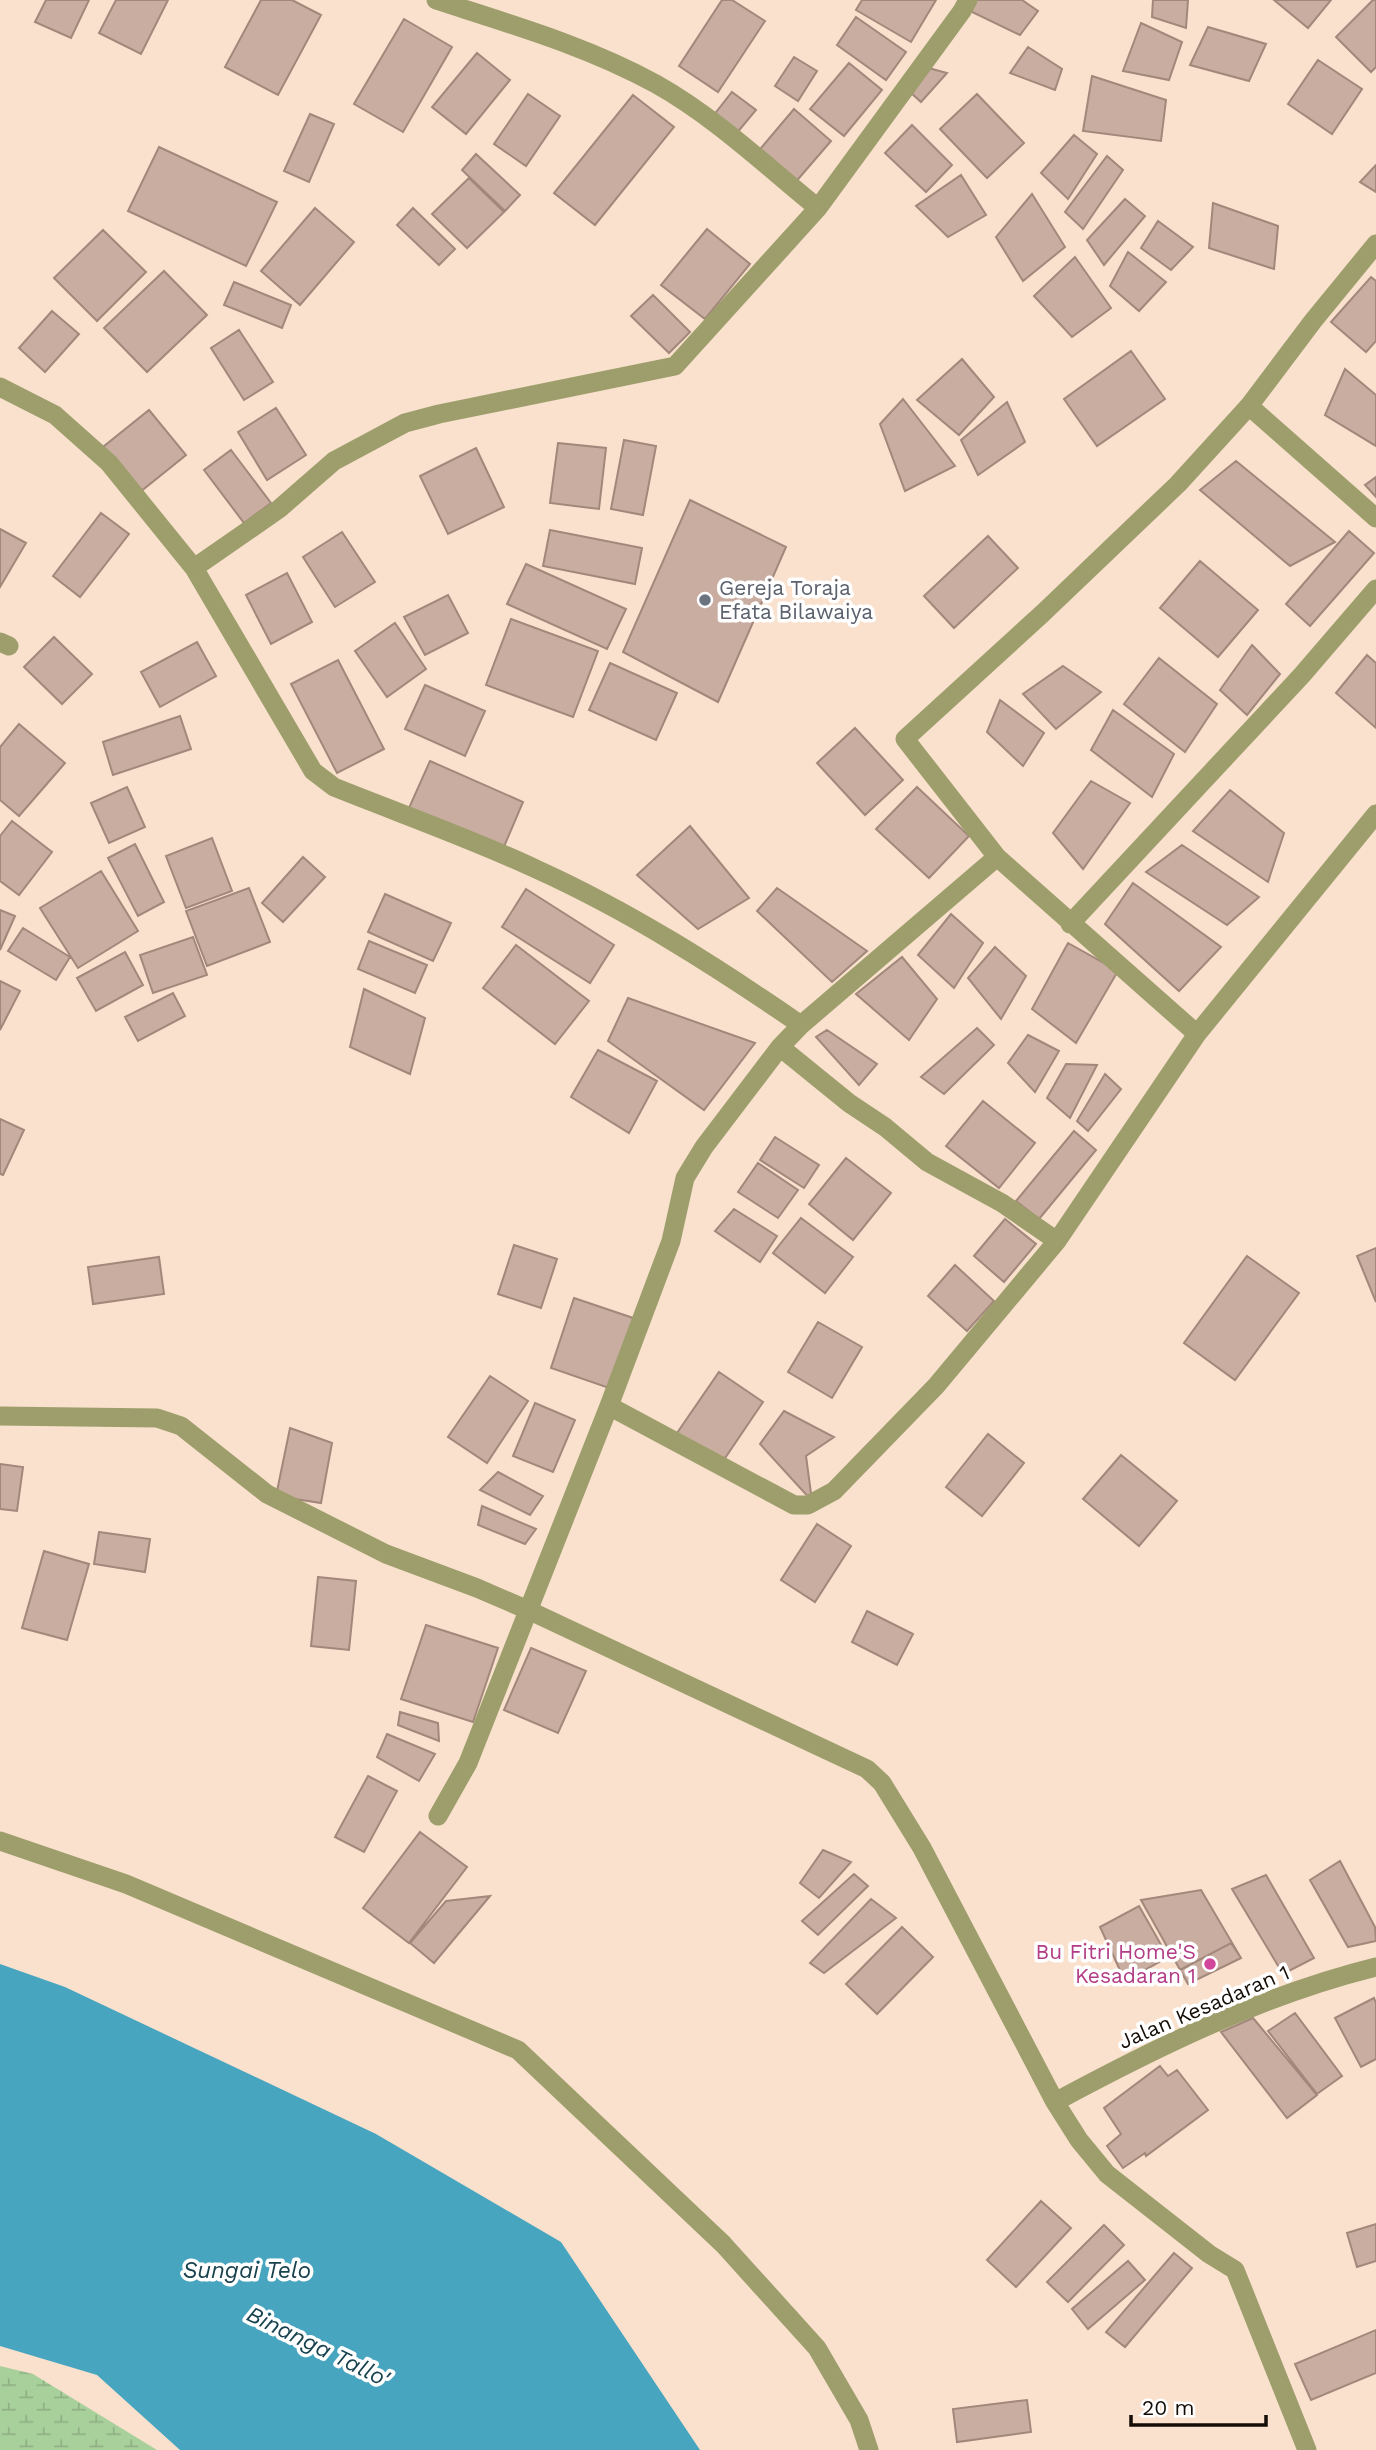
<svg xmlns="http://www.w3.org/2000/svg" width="1376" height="2450" font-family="'Work Sans',sans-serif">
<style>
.wetland{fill:url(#wetland-marsh)}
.water{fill:#47a5c0}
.building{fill:#c9ada1;stroke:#a2877b;stroke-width:2}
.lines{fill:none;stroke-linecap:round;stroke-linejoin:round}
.minor{stroke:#9d9e6b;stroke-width:19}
.worship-dot{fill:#6b7280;stroke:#fff;stroke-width:2.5}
.hotel-dot{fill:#d1479c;stroke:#fff;stroke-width:2.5}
.labels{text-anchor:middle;stroke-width:7;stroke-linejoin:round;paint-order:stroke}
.worship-label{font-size:21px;fill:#5b616d;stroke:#fff;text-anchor:start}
.hotel-label{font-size:21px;fill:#b23c85;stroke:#fff;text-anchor:end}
.street-label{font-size:21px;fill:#140d06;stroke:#fff}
.water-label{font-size:23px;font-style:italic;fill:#18424e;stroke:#fff}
</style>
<defs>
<pattern id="wetland-marsh" width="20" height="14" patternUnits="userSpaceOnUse" patternTransform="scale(1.75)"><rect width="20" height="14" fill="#a8d09b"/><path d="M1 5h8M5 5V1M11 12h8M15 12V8" fill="none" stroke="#90b184"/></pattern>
</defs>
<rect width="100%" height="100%" fill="#f9e1cd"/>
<path class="wetland" d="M0,2366L33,2374L157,2450H0Z"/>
<path class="water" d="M0,1964L65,1987L376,2134L561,2242L700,2450H180L97,2375L0,2346Z"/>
<path class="building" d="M46,0H89L71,38L35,22Z
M116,0H168L141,54L99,33Z
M261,0H292L321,15L278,95L225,67Z
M722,0H732L765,21L718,92L679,66Z
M862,0H936L911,42L856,10Z
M974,0H1022L1038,11L1020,35L970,11Z
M1153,0H1188L1186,28L1152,17Z
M1274,0H1331L1308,28Z
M1373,0H1376V67L1371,72L1336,37Z
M856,17L906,52L886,80L837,45Z
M404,19L452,47L403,132L354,104Z
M1141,23L1182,42L1169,80L1123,71Z
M1208,27L1266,44L1249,81L1190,65Z
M1028,47L1062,69L1055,90L1010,73Z
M477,53L510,80L466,134L432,107Z
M794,57L817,71L798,101L775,86Z
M1318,60L1362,89L1332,134L1288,104Z
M849,63L882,90L844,136L810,109Z
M925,67L947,73L921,102L909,91Z
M1092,76L1166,100L1161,141L1083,131Z
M732,92L756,110L736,134L713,116Z
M528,94L560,116L526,166L494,144Z
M977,94L1024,143L987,178L940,129Z
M633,95L674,127L595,225L554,193Z
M794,109L831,141L793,185L756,154Z
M310,114L334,124L309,182L284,171Z
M912,125L952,165L926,192L885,153Z
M1074,135L1097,154L1068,199L1041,173Z
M159,147L277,202L246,266L128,211Z
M476,154L520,195L505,211L462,170Z
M1107,156L1123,170L1083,229L1065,212Z
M1376,165V192L1360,182Z
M961,175L986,215L948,237L916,206Z
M469,178L504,212L467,248L432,214Z
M1032,194L1065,247L1023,281L996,237Z
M1125,199L1145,216L1104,265L1087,240Z
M1213,203L1278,226L1274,269L1209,248Z
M315,208L354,242L300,305L261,271Z
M413,208L455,249L439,265L397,225Z
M1158,221L1193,247L1171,270L1141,248Z
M707,229L750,264L705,319L661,285Z
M103,230L146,272L97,321L54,278Z
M1128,252L1166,282L1139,311L1110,286Z
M1075,257L1111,308L1072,337L1034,296Z
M164,271L207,315L147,372L104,328Z
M1371,277L1376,281V341L1366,352L1331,322Z
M234,282L291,305L282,328L224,305Z
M653,295L690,332L669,353L631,316Z
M52,311L79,334L45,372L19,348Z
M239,330L273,382L244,400L211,348Z
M1131,351L1165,399L1097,446L1064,399Z
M962,359L994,397L959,435L917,400Z
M1345,369L1376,395V446L1325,415Z
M903,399L955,466L905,491L880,424Z
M1007,402L1025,442L978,475L961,440Z
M276,408L306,455L267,480L238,432Z
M149,410L186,455L140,492L103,447Z
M624,440L656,446L643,515L611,509Z
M558,443L606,448L599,509L550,503Z
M476,448L504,507L448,534L420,476Z
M231,450L271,503L244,523L204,470Z
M1236,461L1335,542L1290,566L1200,490Z
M1376,477V497L1365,485Z
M690,500L786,547L718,702L623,652Z
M101,513L129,534L80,597L53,576Z
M0,529L26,543L0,587Z
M550,530L642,548L635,584L543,566Z
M1349,531L1374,553L1310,626L1286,604Z
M342,532L375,582L335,607L303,557Z
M988,536L1018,568L954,628L924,596Z
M1200,561L1258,610L1218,657L1160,608Z
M526,564L626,609L607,649L507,604Z
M287,573L312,622L271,644L246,595Z
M448,595L468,633L425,655L404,617Z
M511,619L598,651L573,717L486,685Z
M395,623L426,669L387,697L355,651Z
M54,637L92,674L62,704L24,667Z
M197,642L216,676L160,707L141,672Z
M1252,645L1280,674L1247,715L1220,690Z
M1367,655L1376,663V728L1336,693Z
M1159,658L1217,704L1185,752L1124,704Z
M338,660L384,749L337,773L291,684Z
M610,663L677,693L656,740L589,710Z
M1063,666L1101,692L1056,729L1023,694Z
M425,685L485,711L465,756L405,729Z
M1000,700L1044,733L1023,766L987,732Z
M1113,710L1174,754L1152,797L1091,750Z
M180,716L191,749L113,775L103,742Z
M19,724L65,763L19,816L0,800V747Z
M855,728L903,780L865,815L817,763Z
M430,761L523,802L503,849L409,808Z
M1091,781L1130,803L1083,869L1053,833Z
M127,787L145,827L109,843L91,803Z
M917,787L969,836L929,878L876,829Z
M1230,790L1284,833L1268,882L1193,831Z
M12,821L52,852L19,895L0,881V836Z
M690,826L749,898L698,929L637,875Z
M212,838L232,891L186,908L166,856Z
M135,844L164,902L138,916L108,858Z
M1182,845L1259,897L1227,925L1146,872Z
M303,857L325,877L283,922L262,903Z
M101,871L138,931L78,968L40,908Z
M1133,883L1221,947L1179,991L1105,924Z
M249,888L270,942L207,966L186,911Z
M777,888L867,951L832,982L757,911Z
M526,889L614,945L590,983L502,927Z
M385,894L451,923L433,961L368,932Z
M0,910L15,916L0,950Z
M951,914L983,943L954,988L918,955Z
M23,928L70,957L56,980L8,951Z
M193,937L207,975L153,993L140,955Z
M369,941L427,965L415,993L358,969Z
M1068,943L1118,971L1076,1043L1032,1009Z
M516,945L589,1001L555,1044L483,988Z
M995,947L1026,976L1001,1019L968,978Z
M125,952L143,985L96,1011L77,978Z
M902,957L937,999L909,1040L856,994Z
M0,981L20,991L0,1030Z
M364,989L425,1018L410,1074L350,1047Z
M173,993L185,1016L138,1041L125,1017Z
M628,998L755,1043L704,1110L608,1041Z
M977,1028L994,1045L944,1094L921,1077Z
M827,1030L877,1064L859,1085L816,1037Z
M1028,1035L1059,1051L1035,1092L1008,1063Z
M598,1050L657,1081L629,1133L571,1097Z
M1066,1064L1097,1065L1070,1118L1047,1098Z
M1105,1074L1121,1089L1088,1131L1077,1121Z
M983,1101L1035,1143L999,1188L946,1146Z
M0,1119L24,1130L3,1175L0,1174Z
M1074,1131L1096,1150L1039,1219L1016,1201Z
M775,1137L819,1165L804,1188L760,1160Z
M846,1158L891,1193L853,1240L809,1204Z
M758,1163L798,1190L778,1218L738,1192Z
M734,1209L777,1236L760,1262L715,1231Z
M801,1218L853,1257L825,1293L773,1253Z
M1005,1219L1036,1244L1004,1282L974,1256Z
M514,1245L557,1259L541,1308L498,1294Z
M1376,1248V1302L1357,1256Z
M1247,1256L1299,1293L1235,1380L1184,1343Z
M159,1257L164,1294L93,1304L88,1267Z
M955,1265L994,1301L967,1331L928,1296Z
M574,1298L636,1319L612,1389L551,1368Z
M818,1322L862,1347L832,1398L788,1372Z
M719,1372L763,1402L721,1464L677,1433Z
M490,1376L528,1401L487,1463L448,1437Z
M535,1403L575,1420L553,1472L513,1456Z
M784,1411L834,1437L806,1456L812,1501L760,1444Z
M290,1428L332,1443L321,1503L276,1496Z
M988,1434L1024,1463L982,1516L946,1487Z
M1121,1455L1177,1501L1139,1546L1083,1499Z
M0,1464L23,1467L17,1511L0,1509Z
M498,1472L543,1496L530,1515L480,1490Z
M482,1506L536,1529L525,1544L478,1525Z
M817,1524L851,1546L815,1602L781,1580Z
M99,1532L150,1539L145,1572L94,1564Z
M44,1551L89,1564L67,1640L22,1628Z
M318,1577L356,1581L349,1650L311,1646Z
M867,1611L913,1634L897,1665L852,1642Z
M426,1625L498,1648L473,1722L401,1699Z
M531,1648L586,1671L558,1733L504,1710Z
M400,1712L438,1723L439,1741L398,1725Z
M387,1734L435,1754L419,1781L377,1757Z
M368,1776L397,1791L364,1852L335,1837Z
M420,1832L467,1867L409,1943L363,1908Z
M823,1850L851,1862L819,1898L800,1883Z
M1340,1861L1375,1927L1376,1941L1348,1947L1310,1880Z
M854,1874L868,1886L818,1935L802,1921Z
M1266,1875L1314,1958L1283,1974L1232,1889Z
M1201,1890L1241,1958L1188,1984L1141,1900Z
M490,1896L434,1963L410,1943L446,1901Z
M871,1899L896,1918L824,1973L810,1963Z
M1139,1906L1168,1957L1125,1981L1100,1927Z
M902,1927L933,1957L877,2014L846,1984Z
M1231,1943L1241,1958L1188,1984L1180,1970Z
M1374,1998L1376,2003V2059L1361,2067L1335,2018Z
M1295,2013L1342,2076L1317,2094L1268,2031Z
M1253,2018L1317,2095L1287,2118L1221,2032Z
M1160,2066L1168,2076L1177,2070L1208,2110L1146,2156L1145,2153L1123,2168L1107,2146L1121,2134L1104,2108Z
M1041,2201L1071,2228L1016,2287L987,2260Z
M1376,2224V2261L1357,2267L1347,2233Z
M1104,2225L1124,2245L1068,2302L1047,2282Z
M1174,2253L1192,2268L1125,2347L1106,2332Z
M1128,2261L1145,2280L1088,2329L1072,2309Z
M1376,2330V2373L1311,2400L1295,2364Z
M1027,2400L1031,2432L957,2442L953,2409Z"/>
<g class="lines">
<path class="minor" d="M436,0C510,24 587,46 656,84C715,117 766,166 818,208
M0,387L55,415L109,463L194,568L313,771L334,787C401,814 470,838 536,869C629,911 717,967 801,1025
M1249,406L1376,518
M194,568L279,509L334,461L405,423L439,414L675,366L818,208L962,11L968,0
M0,642L9,646
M1070,924L1302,675L1376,589
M1197,1034L997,857L905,739L1043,613L1178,484L1249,406L1313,321L1376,244
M780,1047L849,1103L885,1127L927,1162L1002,1203L1057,1241
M609,1406L794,1505H808L834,1491L936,1386L1057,1241L1197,1034L1376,814
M0,1416L157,1418L181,1426L267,1494L386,1554L477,1588L528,1610L867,1769L882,1783L922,1848L1055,2102L1079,2140L1107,2174L1209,2254L1235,2270L1307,2450
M438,1816L468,1763L609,1406L671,1241L685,1178L704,1147L780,1047L801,1025L997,857
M0,1841L126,1884L518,2050L723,2244L817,2348L859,2420L869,2450
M1055,2102C1157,2047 1263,1995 1376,1967"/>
</g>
<circle class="worship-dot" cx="705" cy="600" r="7"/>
<circle class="hotel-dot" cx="1210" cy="1964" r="7"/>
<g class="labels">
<g class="worship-label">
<text x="719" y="595">Gereja Toraja<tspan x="719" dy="24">Efata Bilawaiya</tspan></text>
</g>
<g class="hotel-label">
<text x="1196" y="1959">Bu Fitri Home'S<tspan x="1196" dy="24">Kesadaran 1</tspan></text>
</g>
<g class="street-label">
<text transform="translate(1204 2007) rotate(-23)" y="7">Jalan Kesadaran 1</text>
</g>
<g class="water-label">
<text x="247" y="2278">Sungai Telo</text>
<text transform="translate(318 2346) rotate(26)" y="8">Binanga Tallo'</text>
</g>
</g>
<path d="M1131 2415v10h135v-10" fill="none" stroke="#140d06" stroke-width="3.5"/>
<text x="1142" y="2415" font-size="21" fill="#140d06" stroke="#ffffff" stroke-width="5" paint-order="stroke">20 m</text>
</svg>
